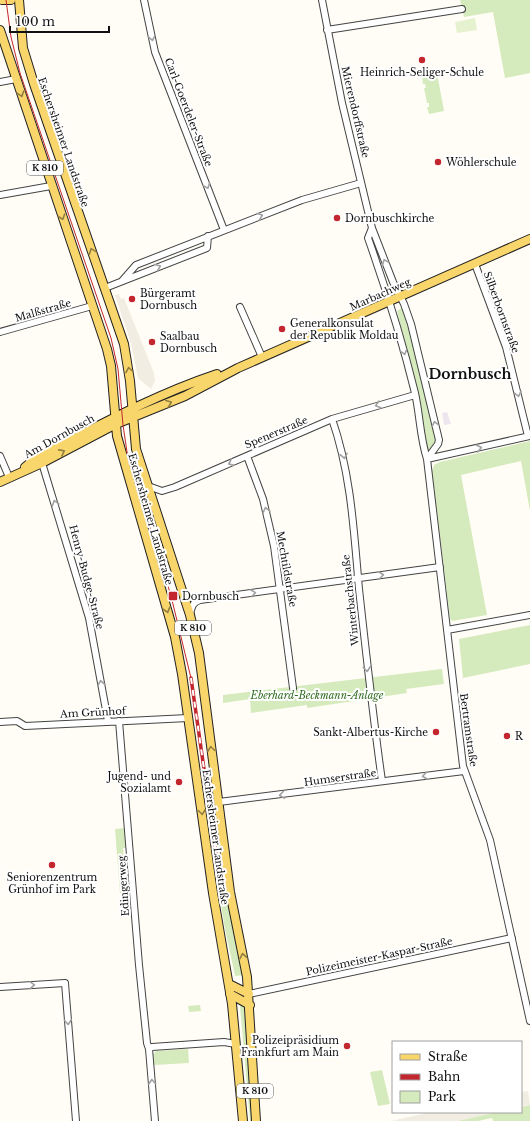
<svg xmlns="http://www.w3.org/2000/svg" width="530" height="1121" font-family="'Libre Baskerville',serif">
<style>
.industrial{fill:#eee6ef}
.green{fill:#d5ebbd}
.pitch{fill:#e6f2cf}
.plaza{fill:#f1ede2}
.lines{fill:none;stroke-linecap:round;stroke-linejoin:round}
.minor-casing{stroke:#444;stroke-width:8}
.major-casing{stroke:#222;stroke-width:10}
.minor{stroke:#fff;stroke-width:6}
.major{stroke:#f9d66b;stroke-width:8}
.tram{stroke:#c4262e;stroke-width:1}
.rail-casing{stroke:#c4262e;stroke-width:3.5}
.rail{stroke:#fff;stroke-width:2;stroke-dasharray:6;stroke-linecap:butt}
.oneway{stroke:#a0a0a0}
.oneway2{stroke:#917d42}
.poi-dot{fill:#c4262e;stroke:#fff;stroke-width:1.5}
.labels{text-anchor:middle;stroke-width:4;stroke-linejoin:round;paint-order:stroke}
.shield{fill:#fff;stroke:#585858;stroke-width:1}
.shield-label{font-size:9px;font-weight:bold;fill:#111}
.poi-label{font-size:10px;fill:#111;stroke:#fff;text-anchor:start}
.street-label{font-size:10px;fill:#111;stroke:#fff}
.park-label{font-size:10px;font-style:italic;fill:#2f6b1f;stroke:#fff}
.district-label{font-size:14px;font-weight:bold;fill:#111;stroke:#fff}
</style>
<rect width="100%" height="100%" fill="#fffdf5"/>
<path class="industrial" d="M447,412L451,424L444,425L442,413Z"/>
<path class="green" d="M460,0H530V73L505,78L493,12L464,17Z
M437,73L444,111L429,114L427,107H429V103H427L424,88H426L425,84H423L422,76Z
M403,307L424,381L437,442L432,449L427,450L417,394L397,311Z
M530,441V511L521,461L461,475L487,615L452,621L450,619L432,471L434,465L440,462Z
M530,625V664L463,678L459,639Z
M442,669L444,684L406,689L407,693L307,708V705L251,713L250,699L223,703V695Z
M126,828L127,848H123L125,869H128L130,893H120L115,829Z
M228,896L236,942L244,975L235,976C230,950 223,924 220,897Z
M200,1005L201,1011L189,1012L188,1006Z
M242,1005L244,1006L252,1121H250L240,1006Z
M188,1049L189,1063L154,1065L153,1054L156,1051Z
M382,1070L390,1104L378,1106L370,1072Z
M530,1105V1121H493L492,1118L478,1121H457L497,1112H521V1107Z"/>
<path class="pitch" d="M475,18L477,30L457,33L455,22Z"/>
<path class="plaza" d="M119,294L121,299L124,298L154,373L155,381L151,389L138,378L131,343L115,295Z
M528,1091L530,1105L521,1107V1092Z
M432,1112H497L457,1121H391Z"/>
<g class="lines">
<defs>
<path id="minor" d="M144,0L155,52L224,230
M322,0L342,103L372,228L393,282L404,304L411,324L439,440L438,444L427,459
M327,30L462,9
M0,82L16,79
M0,195L51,186
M372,228L368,238C386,289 402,340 415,393C420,415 420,438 427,459L463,766L490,840L530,1021
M475,264L506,347L528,436
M122,281L136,265L302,200L361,183
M105,288L207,248L208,236
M240,307L262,357
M0,332L92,306
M332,419C351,473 354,532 359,589C366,653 373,717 382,781
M0,456L9,477
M247,456L263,499L274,546L293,688
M427,459L530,436
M42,463L89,618L108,721
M148,486L162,491L175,487L332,419L415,395
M190,614C192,606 193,602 200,600L440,567
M447,630L530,615
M119,721L139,965L147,1043L149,1049
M0,722L17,721L25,726L188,718
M219,802L464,771
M0,987L65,983L76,1121
M249,994L512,938
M155,1121L149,1049L152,1047L224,1042L236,1044"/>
<path id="major" d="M2,0H11
M19,0L23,48L34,84L124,344L130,381L136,449L190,615L199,653L230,892L247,977L256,1121
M0,30L107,349L111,366L117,436L175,637L182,674L213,893L232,1004L243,1121
M25,467L36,458C96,427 154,395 217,374
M0,482L42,463L116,424L185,396L238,368L530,239
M229,984L249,994
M230,994L250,1005"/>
</defs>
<use href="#minor" class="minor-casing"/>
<use href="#major" class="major-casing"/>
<use href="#minor" class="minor"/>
<use href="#major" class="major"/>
<path class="tram" d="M6,0L11,37L20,73L111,338L118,369L123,425L127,452L171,596L191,678"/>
<defs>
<path id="rail" d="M191,678L221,888"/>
</defs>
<use href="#rail" class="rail-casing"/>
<use href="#rail" class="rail"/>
</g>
<defs><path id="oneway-chevron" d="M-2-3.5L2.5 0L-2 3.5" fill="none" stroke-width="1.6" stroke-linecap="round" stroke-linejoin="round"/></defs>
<g class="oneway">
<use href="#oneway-chevron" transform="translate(152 38) rotate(78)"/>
<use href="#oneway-chevron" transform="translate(207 186) rotate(69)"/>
<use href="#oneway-chevron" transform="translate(260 216) rotate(-21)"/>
<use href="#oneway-chevron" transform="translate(385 262) rotate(-111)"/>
<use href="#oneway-chevron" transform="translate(158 267) rotate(-21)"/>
<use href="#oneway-chevron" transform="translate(404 352) rotate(75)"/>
<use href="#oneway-chevron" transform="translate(518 394) rotate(77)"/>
<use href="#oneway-chevron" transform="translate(378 405) rotate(164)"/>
<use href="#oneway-chevron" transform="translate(435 424) rotate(-103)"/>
<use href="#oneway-chevron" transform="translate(479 448) rotate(-12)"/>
<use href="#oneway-chevron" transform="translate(344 456) rotate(79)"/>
<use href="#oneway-chevron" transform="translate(231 463) rotate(156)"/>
<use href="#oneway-chevron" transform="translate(55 503) rotate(-108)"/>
<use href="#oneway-chevron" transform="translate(266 510) rotate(-103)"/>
<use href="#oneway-chevron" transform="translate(381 575) rotate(-7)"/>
<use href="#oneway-chevron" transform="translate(253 593) rotate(-8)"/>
<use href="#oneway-chevron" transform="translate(367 669) rotate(84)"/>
<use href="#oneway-chevron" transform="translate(101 683) rotate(-100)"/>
<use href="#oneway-chevron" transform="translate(425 776) rotate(173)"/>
<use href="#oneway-chevron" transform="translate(282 795) rotate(172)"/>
<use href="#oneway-chevron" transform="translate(32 985) rotate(-3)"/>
<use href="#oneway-chevron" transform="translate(68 1022) rotate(85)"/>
<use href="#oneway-chevron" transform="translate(152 1082) rotate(-95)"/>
</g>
<g class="oneway2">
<use href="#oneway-chevron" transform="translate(21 94) rotate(72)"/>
<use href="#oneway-chevron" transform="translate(62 217) rotate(71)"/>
<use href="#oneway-chevron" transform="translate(92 251) rotate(-111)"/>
<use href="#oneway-chevron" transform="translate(129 370) rotate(-99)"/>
<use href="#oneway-chevron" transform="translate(169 403) rotate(-23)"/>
<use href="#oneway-chevron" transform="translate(62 452) rotate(-28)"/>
<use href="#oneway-chevron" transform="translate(167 610) rotate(74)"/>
<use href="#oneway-chevron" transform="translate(211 749) rotate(-98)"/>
<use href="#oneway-chevron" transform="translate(202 812) rotate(82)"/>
<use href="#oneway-chevron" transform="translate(243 956) rotate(-101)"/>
</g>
<g class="poi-dot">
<circle cx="422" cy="60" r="4"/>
<circle cx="438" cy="162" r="4"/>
<circle cx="337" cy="218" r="4"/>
<circle cx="132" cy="299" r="4"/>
<circle cx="282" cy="329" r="4"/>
<circle cx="152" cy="342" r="4"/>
<rect x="168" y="591" width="10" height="10" rx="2"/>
<circle cx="436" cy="732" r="4"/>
<circle cx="507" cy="736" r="4"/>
<circle cx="179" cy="782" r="4"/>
<circle cx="52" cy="865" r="4"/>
<circle cx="347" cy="1046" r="4"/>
</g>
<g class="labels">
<g class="shield">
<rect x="27" y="161" width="36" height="14" rx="3"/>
<rect x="175" y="621" width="36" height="14" rx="3"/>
<rect x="237" y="1084" width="36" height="14" rx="3"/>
</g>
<g class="shield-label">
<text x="45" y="171">K 810</text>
<text x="193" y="631">K 810</text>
<text x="255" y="1094">K 810</text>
</g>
<g class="poi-label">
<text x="422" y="76" text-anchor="middle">Heinrich-Seliger-Schule</text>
<text x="446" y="166">Wöhlerschule</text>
<text x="345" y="222">Dornbuschkirche</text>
<text x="140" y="297">Bürgeramt<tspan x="140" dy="12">Dornbusch</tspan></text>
<text x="290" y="327">Generalkonsulat<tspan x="290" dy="12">der Republik Moldau</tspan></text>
<text x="160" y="340">Saalbau<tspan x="160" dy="12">Dornbusch</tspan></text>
<text x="182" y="600">Dornbusch</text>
<text x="428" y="736" text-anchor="end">Sankt-Albertus-Kirche</text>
<text x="515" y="740">R</text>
<text x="171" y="780" text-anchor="end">Jugend- und<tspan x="171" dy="12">Sozialamt</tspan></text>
<text x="52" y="881" text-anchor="middle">Seniorenzentrum<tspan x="52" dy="12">Grünhof im Park</tspan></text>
<text x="339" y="1044" text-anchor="end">Polizeipräsidium<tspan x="339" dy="12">Frankfurt am Main</tspan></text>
</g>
<g class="street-label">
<text transform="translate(189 112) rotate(69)" y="4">Carl-Goerdeler-Straße</text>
<text transform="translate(356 112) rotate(77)" y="4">Mierendorffstraße</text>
<text transform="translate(64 142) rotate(71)" y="4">Eschersheimer Landstraße</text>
<text transform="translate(380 294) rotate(-24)" y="4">Marbachweg</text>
<text transform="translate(43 310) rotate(-16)" y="4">Malßstraße</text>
<text transform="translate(502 312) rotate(70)" y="4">Silberbornstraße</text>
<text transform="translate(276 432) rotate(-23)" y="4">Spenerstraße</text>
<text transform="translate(59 436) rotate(-29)" y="4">Am Dornbusch</text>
<text transform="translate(151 519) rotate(74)" y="4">Eschersheimer Landstraße</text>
<text transform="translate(287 569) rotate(80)" y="4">Mechtildstraße</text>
<text transform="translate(87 577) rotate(75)" y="4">Henry-Budge-Straße</text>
<text transform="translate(350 600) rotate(-96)" y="4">Winterbachstraße</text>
<text transform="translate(93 712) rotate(-3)" y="4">Am Grünhof</text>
<text transform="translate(469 730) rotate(82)" y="4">Bertramstraße</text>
<text transform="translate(340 777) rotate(-8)" y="4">Humserstraße</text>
<text transform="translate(216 837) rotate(82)" y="4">Eschersheimer Landstraße</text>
<text transform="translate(123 886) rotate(-94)" y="4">Edingerweg</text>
<text transform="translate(379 956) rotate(-12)" y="4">Polizeimeister-Kaspar-Straße</text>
</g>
<g class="park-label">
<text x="317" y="699">Eberhard-Beckmann-Anlage</text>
</g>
<g class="district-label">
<text x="470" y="379">Dornbusch</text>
</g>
</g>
<rect x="392" y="1041" width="130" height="72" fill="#ffffff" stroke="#a0a0a0"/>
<rect x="400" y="1054" width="20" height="6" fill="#f9d66b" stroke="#a0a0a0"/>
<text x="428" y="1061" font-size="12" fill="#111111">Straße</text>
<rect x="400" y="1074" width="20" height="6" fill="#c4262e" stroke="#a0a0a0"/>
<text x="428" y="1081" font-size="12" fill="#111111">Bahn</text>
<rect x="400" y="1091" width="20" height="12" fill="#d5ebbd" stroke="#a0a0a0"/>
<text x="428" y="1101" font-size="12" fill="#111111">Park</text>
<path d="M10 26v6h99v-6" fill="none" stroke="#111111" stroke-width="2"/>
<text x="16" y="26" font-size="12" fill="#111111" stroke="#ffffff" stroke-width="3" paint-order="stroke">100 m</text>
</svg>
